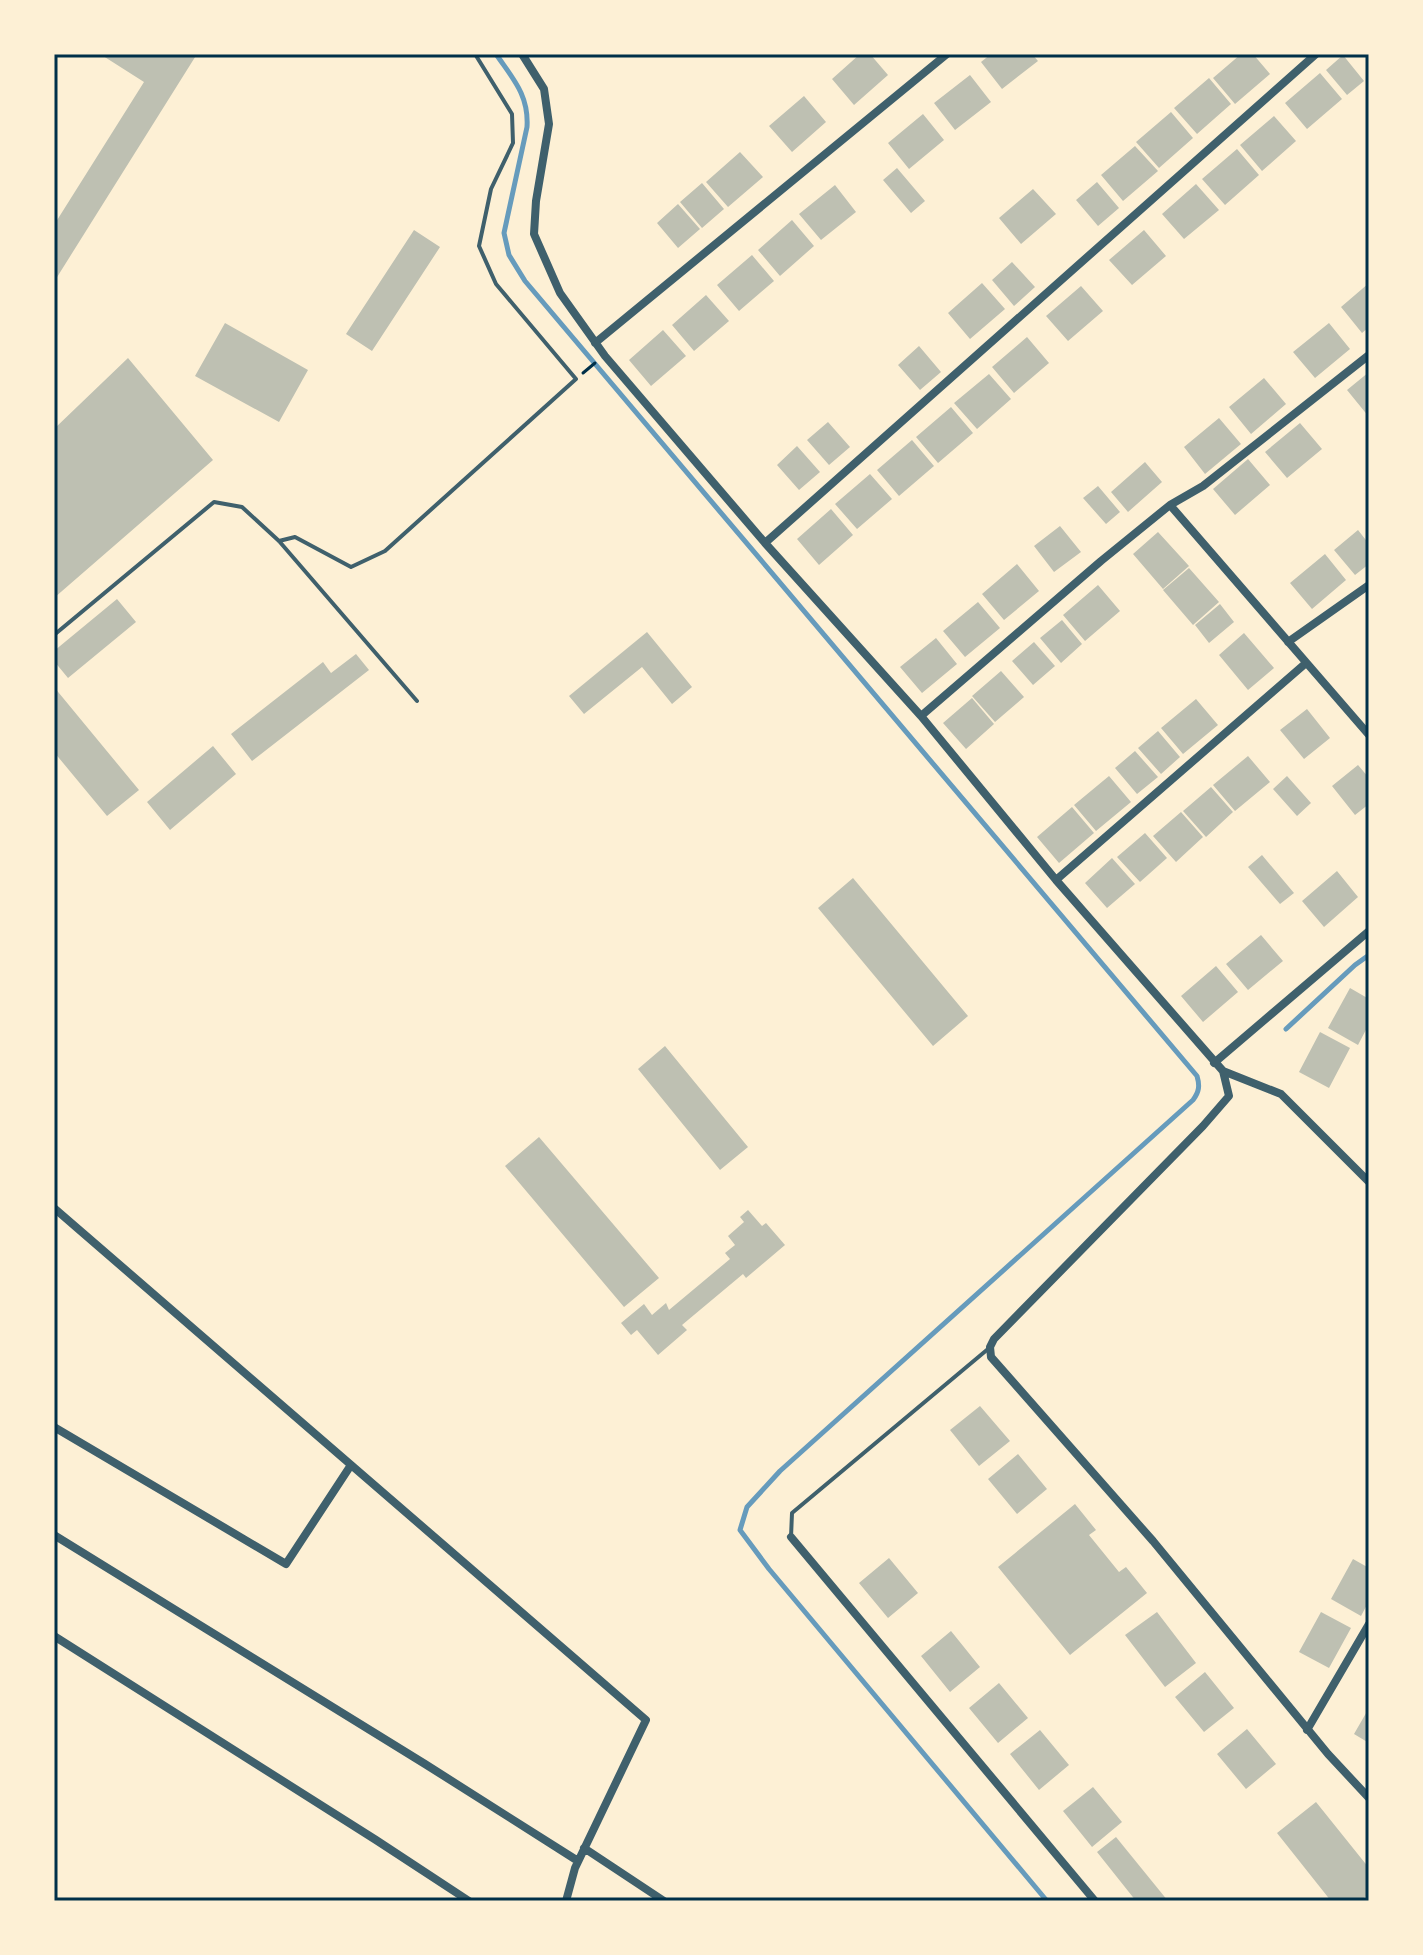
<svg xmlns="http://www.w3.org/2000/svg" width="1423" height="1955" font-family="'Open Sans',sans-serif">
<style>
.lines{fill:none;stroke-linecap:round;stroke-linejoin:round}
.stream{stroke:#669bbc;stroke-width:5}
.building{fill:#bec0b2}
.path{stroke:#003049;stroke-width:3}
.service{stroke:#3f606c;stroke-width:4}
.minor{stroke:#3f606c;stroke-width:8}
.neatline{fill:none;stroke:#003049;stroke-width:3}
</style>
<rect width="100%" height="100%" fill="#fdf0d5"/>
<g class="lines">
<path class="stream" d="M496,54C513,79 529,95 527,127L504,233L509,255L525,281L1197,1076C1200,1086 1199,1092 1193,1100L780,1471L747,1507L740,1530L769,1569L1047,1901
M1286,1029L1355,965L1369,955"/>
</g>
<path class="building" d="M100,54H197L54,282V225L144,82Z
M860,54H870L888,75L854,105L832,79Z
M991,54H1032L1038,61L1002,89L981,62Z
M1241,54H1253L1270,74L1235,104L1213,78Z
M1343,55L1364,81L1347,95L1326,70Z
M1320,73L1342,99L1307,129L1285,103Z
M970,75L991,102L955,130L934,103Z
M1209,78L1231,104L1197,134L1174,108Z
M804,96L826,122L792,152L769,126Z
M1171,112L1193,138L1159,168L1136,142Z
M923,114L944,140L909,169L888,143Z
M1274,116L1296,141L1262,171L1240,145Z
M1135,146L1158,171L1123,201L1101,175Z
M1237,149L1259,175L1225,205L1202,179Z
M740,152L763,177L728,207L706,182Z
M897,168L925,201L911,213L883,180Z
M1097,182L1119,208L1098,226L1076,200Z
M702,183L724,209L702,228L680,202Z
M1196,184L1219,210L1184,239L1162,214Z
M835,185L856,212L821,240L799,214Z
M1033,189L1056,214L1021,244L999,218Z
M678,204L700,229L678,248L657,223Z
M792,220L814,246L780,276L758,250Z
M414,230L440,247L372,351L346,334Z
M1144,230L1166,256L1132,285L1109,260Z
M752,255L774,281L739,311L717,285Z
M1012,262L1035,287L1014,306L992,280Z
M982,283L1005,309L970,339L948,313Z
M1369,283V327L1362,333L1341,307Z
M1081,286L1103,311L1068,341L1046,316Z
M706,295L729,321L694,351L672,325Z
M225,323L308,370L279,422L195,376Z
M1329,323L1350,349L1315,378L1293,352Z
M663,330L686,356L651,386L629,360Z
M1027,337L1049,363L1014,393L992,367Z
M919,346L941,372L920,390L898,365Z
M128,358L213,460L54,598V429Z
M1369,372V417L1347,390Z
M989,374L1011,399L977,429L954,403Z
M1264,378L1286,404L1251,434L1229,407Z
M951,407L973,433L938,463L916,437Z
M1219,418L1241,444L1205,474L1184,447Z
M828,422L850,447L829,465L807,440Z
M1300,423L1322,449L1287,478L1265,452Z
M912,440L934,466L899,496L877,470Z
M797,446L820,472L799,490L777,465Z
M1248,459L1270,485L1235,515L1213,489Z
M1145,462L1162,482L1128,512L1111,492Z
M870,474L892,499L857,529L835,504Z
M1098,486L1120,512L1106,524L1083,498Z
M831,509L853,535L819,565L797,539Z
M1060,526L1081,552L1054,572L1034,546Z
M1358,530L1369,544V564L1355,575L1334,550Z
M1158,532L1189,566L1163,589L1133,554Z
M1325,554L1346,580L1312,609L1290,583Z
M1017,564L1039,591L1004,620L982,594Z
M1189,568L1219,602L1193,625L1163,590Z
M1098,585L1120,611L1085,641L1063,615Z
M117,599L136,622L68,678L54,661V651Z
M978,602L1000,628L965,657L943,631Z
M1220,604L1234,622L1209,643L1195,625Z
M1062,620L1082,644L1061,663L1040,638Z
M647,632L692,687L672,704L642,667L584,714L569,696Z
M1244,633L1274,668L1248,690L1219,655Z
M936,638L957,664L922,693L900,667Z
M1034,642L1055,666L1033,685L1012,661Z
M356,654L369,670L252,761L231,734L323,662L331,673Z
M1001,671L1024,697L995,722L972,696Z
M54,687L139,790L107,816L54,752Z
M972,698L994,724L966,749L943,723Z
M1196,699L1218,725L1183,754L1161,728Z
M1307,709L1330,738L1304,759L1280,730Z
M1158,731L1180,757L1161,774L1138,748Z
M213,746L236,774L170,830L147,802Z
M1135,751L1158,777L1137,794L1115,768Z
M1248,756L1270,782L1235,811L1213,785Z
M1358,765L1369,778V804L1355,815L1332,786Z
M1109,776L1131,802L1096,831L1074,805Z
M1287,776L1311,803L1297,816L1273,789Z
M1211,787L1233,812L1206,837L1183,811Z
M1072,807L1094,833L1059,863L1037,837Z
M1181,812L1203,837L1176,862L1153,836Z
M1145,833L1167,858L1140,882L1117,857Z
M1262,855L1294,893L1280,904L1248,867Z
M1112,858L1135,884L1107,908L1085,883Z
M1337,871L1358,897L1324,927L1302,901Z
M853,878L968,1016L933,1046L818,908Z
M1261,935L1283,961L1248,990L1226,964Z
M1216,966L1238,992L1203,1022L1181,996Z
M1350,988L1369,999V1024L1358,1045L1328,1028Z
M1320,1032L1350,1048L1329,1088L1299,1072Z
M665,1046L748,1147L720,1170L638,1069Z
M539,1137L659,1278L624,1307L505,1166Z
M748,1210L762,1226L766,1223L785,1245L746,1278L743,1274L682,1325L687,1330L658,1355L637,1330L631,1335L621,1323L644,1304L652,1315L666,1303L669,1310L730,1259L725,1253L735,1245L728,1236L744,1222L740,1217Z
M980,1406L1010,1441L979,1466L950,1430Z
M1018,1454L1047,1489L1017,1514L988,1479Z
M1075,1504L1096,1530L1089,1535L1119,1572L1126,1567L1147,1593L1070,1655L998,1567Z
M889,1558L918,1593L888,1618L859,1583Z
M1353,1559L1369,1568V1601L1361,1616L1331,1599Z
M1157,1612L1196,1663L1165,1687L1125,1635Z
M1321,1612L1351,1628L1329,1668L1299,1652Z
M951,1631L980,1667L950,1692L921,1656Z
M1205,1672L1234,1708L1204,1732L1175,1697Z
M999,1683L1028,1718L998,1743L969,1708Z
M1369,1708V1743L1354,1734Z
M1247,1729L1276,1764L1246,1789L1217,1754Z
M1040,1730L1069,1765L1039,1790L1010,1754Z
M1093,1787L1122,1822L1092,1847L1063,1811Z
M1316,1802L1369,1868V1894L1360,1901H1331L1277,1833Z
M1116,1837L1168,1901H1136L1097,1852Z"/>
<g class="lines">
<path class="path" d="M583,373L595,363"/>
<path class="service" d="M279,541L295,537L351,567L385,551L576,379L496,284L479,246L491,189L513,143L512,114L475,54
M54,635L214,502L242,507L279,541L417,701
M791,1537L792,1513L988,1349"/>
<path class="minor" d="M522,54L544,89L549,124L536,201L534,234L560,293L605,356L765,543L921,716L1056,880L1223,1071L1229,1096L1203,1126L994,1339L990,1347L991,1357L1153,1541L1328,1754L1369,1798
M595,343L947,54
M1170,505L1369,735
M765,543L1316,54
M1288,642L1369,585
M921,716L1101,561L1170,505L1203,486L1369,355
M1056,880L1306,663
M1214,1063L1369,931
M1223,1071L1281,1094L1369,1182
M54,1208L646,1720L575,1868L566,1901
M54,1427L286,1564L351,1465
M54,1535L425,1764L578,1861
M791,1537L1095,1901
M54,1636L376,1840L469,1901
M1307,1730L1369,1624
M584,1848L664,1901"/>
</g>
<rect width="1423" height="1955" fill="none" stroke="#fdf0d5" stroke-width="112"/>
<rect x="56" y="56" width="1311" height="1843" class="neatline"/>
</svg>
